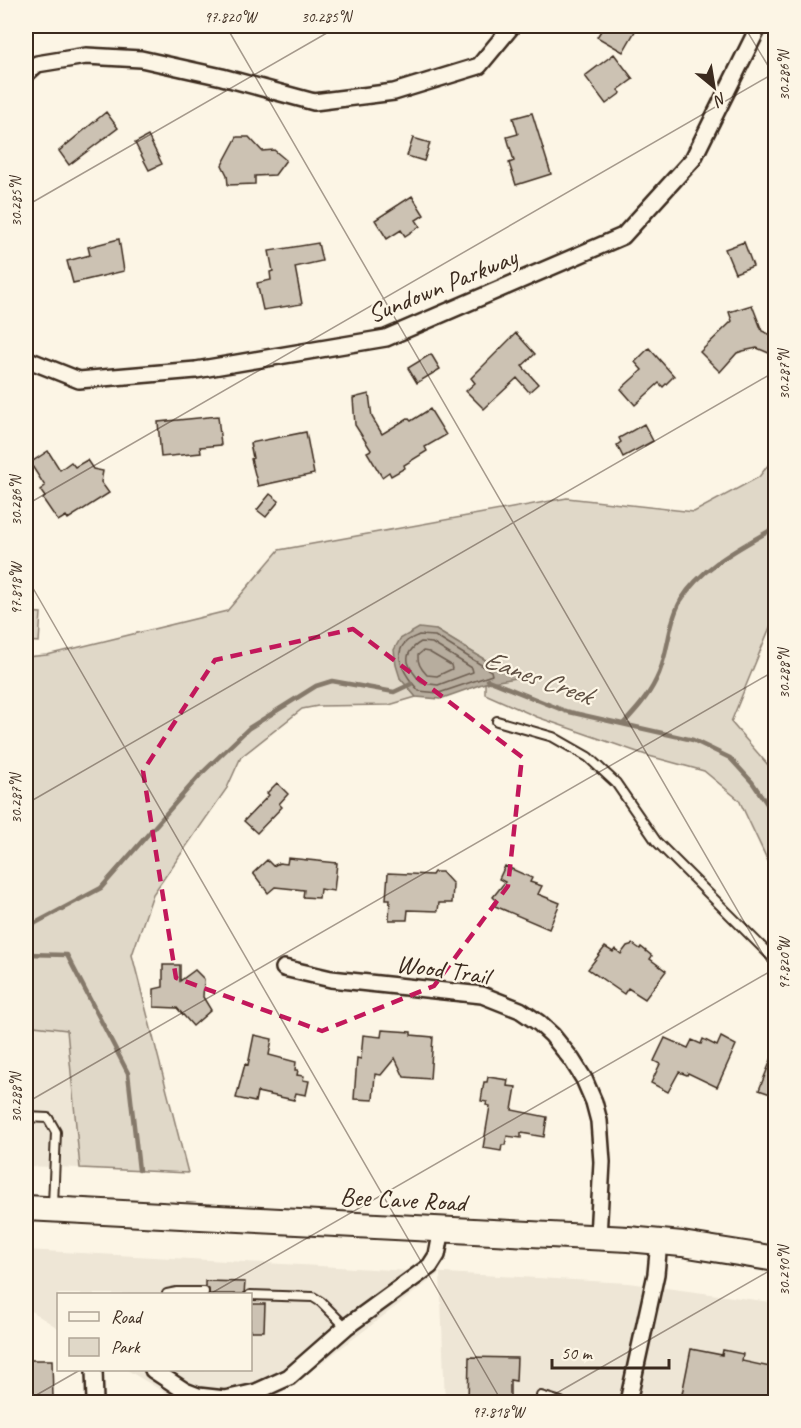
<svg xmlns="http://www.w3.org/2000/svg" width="801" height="1428" font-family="Caveat,sans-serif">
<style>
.built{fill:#eee6d6}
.green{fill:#e0d8c8;stroke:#8e8173;stroke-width:1.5}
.water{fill:#b7ad9e;stroke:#85796b;stroke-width:1.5}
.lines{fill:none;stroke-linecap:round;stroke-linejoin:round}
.shore{stroke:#6d5e51;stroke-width:1.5}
.stream{stroke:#85796b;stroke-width:4.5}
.building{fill:#ccc2b3;stroke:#3b2a1e;stroke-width:1.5}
.lane-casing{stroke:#3b2a1e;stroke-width:12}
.street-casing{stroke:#3b2a1e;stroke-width:20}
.primary-casing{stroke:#3b2a1e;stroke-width:28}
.lane{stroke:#fcf5e5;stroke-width:8}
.street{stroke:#fcf5e5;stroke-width:15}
.primary{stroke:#fcf5e5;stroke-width:24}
.marked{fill:none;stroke:#c2185b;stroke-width:4.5;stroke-dasharray:12 8;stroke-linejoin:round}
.ticks{fill:none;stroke:#3b2a1e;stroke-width:1.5;stroke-opacity:0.45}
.labels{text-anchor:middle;stroke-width:4.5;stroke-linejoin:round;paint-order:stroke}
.street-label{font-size:26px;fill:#3b2a1e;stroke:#fcf5e5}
.water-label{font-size:27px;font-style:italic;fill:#605144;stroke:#fcf5e5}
.neatline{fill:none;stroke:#3b2a1e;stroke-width:2}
.ticks-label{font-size:15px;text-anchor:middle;fill:#3b2a1e}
</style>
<rect width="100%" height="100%" fill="#fcf5e5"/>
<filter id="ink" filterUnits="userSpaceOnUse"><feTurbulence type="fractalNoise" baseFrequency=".0167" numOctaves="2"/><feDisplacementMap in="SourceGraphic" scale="12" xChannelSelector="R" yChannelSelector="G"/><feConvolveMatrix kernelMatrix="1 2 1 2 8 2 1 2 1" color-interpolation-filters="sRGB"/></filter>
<g filter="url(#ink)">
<path class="built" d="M26,1025L67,1030L80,1168L26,1166Z
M26,1250L628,1283L771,1302L776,1304L775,1402H445L440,1273L270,1402H181L127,1370H250V1294H58V1328L26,1308Z"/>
<path class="green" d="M775,456V615L731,722L775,773V876L739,800L704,771L649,756L537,717L485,694V683L522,676L492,664L436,630L400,678L416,697L389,705L318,706L302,709L241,757L227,788L153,894L132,955L188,1173L80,1168L67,1030L26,1025V657L47,655L227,611L279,550L567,498L694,512L759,477Z
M26,612L41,613L39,642L26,641Z"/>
<path class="water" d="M419,628L436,630L492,664L523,677L485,683L440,699L416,697L400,678L396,665L394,650L400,639Z"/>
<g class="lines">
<path class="shore" d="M419,635L435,636L491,671L492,675L439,693L419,691C409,680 390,656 406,642C409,639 415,637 419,635Z
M421,642L432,643L472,668L473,672L438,685L422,683C408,668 399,655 421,642Z
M423,651L429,652L451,665L452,669L437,676L427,675C421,669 417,663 418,655Z"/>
<path class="stream" d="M488,680L565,711L693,740L730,758L752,782L776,817
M623,724C635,711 648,697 656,680C669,656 667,625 681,600C702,566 742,547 776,527
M26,928L101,888L200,775L249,728L316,686L332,681L394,692L411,684
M26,954L67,955L128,1073L139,1170"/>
</g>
<path class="building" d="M604,26H638L623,52L597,37Z
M614,54L633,79L618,90L621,93L606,104L585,76Z
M106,112L118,128L69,165L59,151Z
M532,113L551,174L516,185L509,163L514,161L507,137L518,134L513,118Z
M148,136L162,164L149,170L135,143Z
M237,137H249L262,151L274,150L286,160L275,175L255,176V184L228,185L227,175L222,165Z
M413,138L430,143L424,161L407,156Z
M412,196L424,215L416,220L420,226L405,236L401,230L387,239L375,220Z
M119,239L124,271L73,283L67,261L90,255L88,247Z
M744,242L753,266L735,273L725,249Z
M318,243L322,261L295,267L302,304L263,310L257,283L271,280L270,272L273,271L269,251Z
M752,305L762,331L776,337V356L757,348L743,351L737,353L720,372L700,352L732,321L729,312Z
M516,333L535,354L522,366L538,384L529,392L517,378L484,409L466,391L475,383L471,378Z
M649,348L674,376L663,387L659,383L635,405L621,389L642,370L635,362Z
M431,354L440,369L417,383L408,368Z
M369,394L372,417L382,434L408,418L411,421L430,409L446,435L425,447L427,451L404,465L405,468L391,476L389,472L382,477L367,452L371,450L355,425L353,398Z
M218,416L221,445L200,447L201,453L161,457L158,422Z
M644,424L653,441L623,457L617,445L621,442L619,438Z
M306,432L314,474L258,486L251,459L253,458L250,443Z
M48,451L60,470L71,462L75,467L87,460L93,469L103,471L101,482L109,493L68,519L66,516L58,521L43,499L45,497L40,490L45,486L30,463Z
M270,494L279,501L266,517L257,510Z
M277,783L288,794L279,804L282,807L257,833L244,821L269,795L267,793Z
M288,858L337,863L334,891L320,889L319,898L303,897L304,890L275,887L268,893L253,873L267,860L273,866L279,863L287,864Z
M505,866L532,878L530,882L542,886L538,894L560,903L549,929L495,906L497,901L493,897L505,882L499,879Z
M434,872H442L453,884L452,903H439L438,911L408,910L407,920H389L390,899H386L388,873L432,875Z
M633,944L640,949L641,947L652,956L650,959L666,971L645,999L628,988L624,994L588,969L605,947L613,952L615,949L621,954L627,946Z
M163,965H180V981L195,970L204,979L203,997L211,1010L193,1026L177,1008L154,1007V989L163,987Z
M382,1030L411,1032V1035L433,1037L430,1079L404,1077L395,1058L381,1075L375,1074L373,1100L354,1099L357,1058L361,1059L363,1035L381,1037Z
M254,1035L272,1039L269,1055L296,1062L295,1070H298L297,1075L304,1076L303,1080L309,1081L306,1095L296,1093L294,1100L257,1092L255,1102L236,1098L245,1064L248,1065Z
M721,1037L736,1045L717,1087L688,1073L687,1075L679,1072L668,1092L651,1083L660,1064L654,1061L665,1038L688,1048L692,1040L701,1044L703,1039L717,1046Z
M775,1050H776V1096L759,1090Z
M488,1077L508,1080L507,1086L516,1087L512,1110L547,1117L544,1137L521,1133V1138L507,1136L505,1145H502L501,1151L483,1148L490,1106L486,1105L487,1102L481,1101L484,1082H487Z
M205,1281L245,1282L244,1294H209V1289L205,1286Z
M250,1304H265L264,1331H250Z
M691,1349L722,1355L723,1350L743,1354L742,1361L775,1368L768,1402H727L682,1394Z
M469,1357L517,1358L516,1381L510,1380V1402H468Z
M26,1360H52L53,1398L41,1399L42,1402H26Z"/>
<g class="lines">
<defs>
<path id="lane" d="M497,721L553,737L588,757L616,783L656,841L776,961
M26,1117L48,1118L56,1132L53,1205
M167,1294L177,1292H204
M250,1295L313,1297L321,1302L346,1327
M541,1402V1396L561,1402"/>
<path id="street" d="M26,74L37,64L86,56L141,59L222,77L314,102L394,92L479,66L512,26
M26,359L79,380L196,370L386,338L623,236L693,159L759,26
M284,968L331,979L482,995L520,1010L539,1023L552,1035L572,1060L584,1079L594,1102L599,1121L602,1162L598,1237
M94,1370L95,1402
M153,1370L185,1391L198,1396L225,1399L256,1392L289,1377L346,1327L430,1266L437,1255L442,1229
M628,1402L656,1274L659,1242"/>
<path id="primary" d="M26,1208L628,1239L682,1244L776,1259"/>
</defs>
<use href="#lane" class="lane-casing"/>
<use href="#street" class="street-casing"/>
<use href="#primary" class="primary-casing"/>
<use href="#lane" class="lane"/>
<use href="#street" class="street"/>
<use href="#primary" class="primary"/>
</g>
</g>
<path class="marked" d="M353,629L522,757L508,886L434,986L322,1031L176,978L143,771L215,660Z"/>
<path class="ticks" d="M226,26L776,977M744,26L776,79M26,206L339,26M26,505L776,72M26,576L502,1402M26,804L776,371M26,1103L776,670M210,1294L776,968M26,1401L80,1370M541,1402L776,1267"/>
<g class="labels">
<g class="street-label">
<text transform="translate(442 285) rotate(-22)" y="9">Sundown Parkway</text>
<text transform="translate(443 969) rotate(8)" y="9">Wood Trail</text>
<text transform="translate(403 1199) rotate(3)" y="9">Bee Cave Road</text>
</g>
<g class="water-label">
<text transform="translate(538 677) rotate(20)" y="9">Eanes Creek</text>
</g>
</g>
<rect width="801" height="1428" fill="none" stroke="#fcf5e5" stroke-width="66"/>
<rect x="57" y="1293" width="195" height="78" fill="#fcf5e5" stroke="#afa495" stroke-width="1.5"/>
<rect x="69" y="1312" width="30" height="9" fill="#fcf5e5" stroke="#afa495" stroke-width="1.5"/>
<text x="111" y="1323" font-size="18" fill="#3b2a1e">Road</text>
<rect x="69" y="1338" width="30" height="18" fill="#e0d8c8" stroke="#afa495" stroke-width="1.5"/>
<text x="111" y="1353" font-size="18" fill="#3b2a1e">Park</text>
<g transform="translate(714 87) rotate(150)" stroke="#fcf5e5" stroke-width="4.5" paint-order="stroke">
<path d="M0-4.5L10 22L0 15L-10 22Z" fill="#3b2a1e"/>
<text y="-9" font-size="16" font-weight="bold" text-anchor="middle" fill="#3b2a1e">N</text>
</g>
<path d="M552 1359v9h117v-9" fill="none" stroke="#3b2a1e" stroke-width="3"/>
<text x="561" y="1359" font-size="18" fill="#3b2a1e" stroke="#fcf5e5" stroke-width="4.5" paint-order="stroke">50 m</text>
<rect x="33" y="33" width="735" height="1362" class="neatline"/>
<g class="ticks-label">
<text x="230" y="22">97.820°W</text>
<text x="326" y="22">30.285°N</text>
<text transform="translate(784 76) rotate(-90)" y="5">30.286°N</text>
<text transform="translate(16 202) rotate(-90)" y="5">30.285°N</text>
<text transform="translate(784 375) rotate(-90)" y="5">30.287°N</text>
<text transform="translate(16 501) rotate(-90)" y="5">30.286°N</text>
<text transform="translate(16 589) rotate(-90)" y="5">97.818°W</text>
<text transform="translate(784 674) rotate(-90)" y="5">30.288°N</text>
<text transform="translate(16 799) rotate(-90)" y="5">30.287°N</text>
<text transform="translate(784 964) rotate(-90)" y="5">97.820°W</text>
<text transform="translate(16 1098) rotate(-90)" y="5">30.288°N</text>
<text transform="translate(784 1271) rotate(-90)" y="5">30.290°N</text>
<text x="498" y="1417">97.818°W</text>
</g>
</svg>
